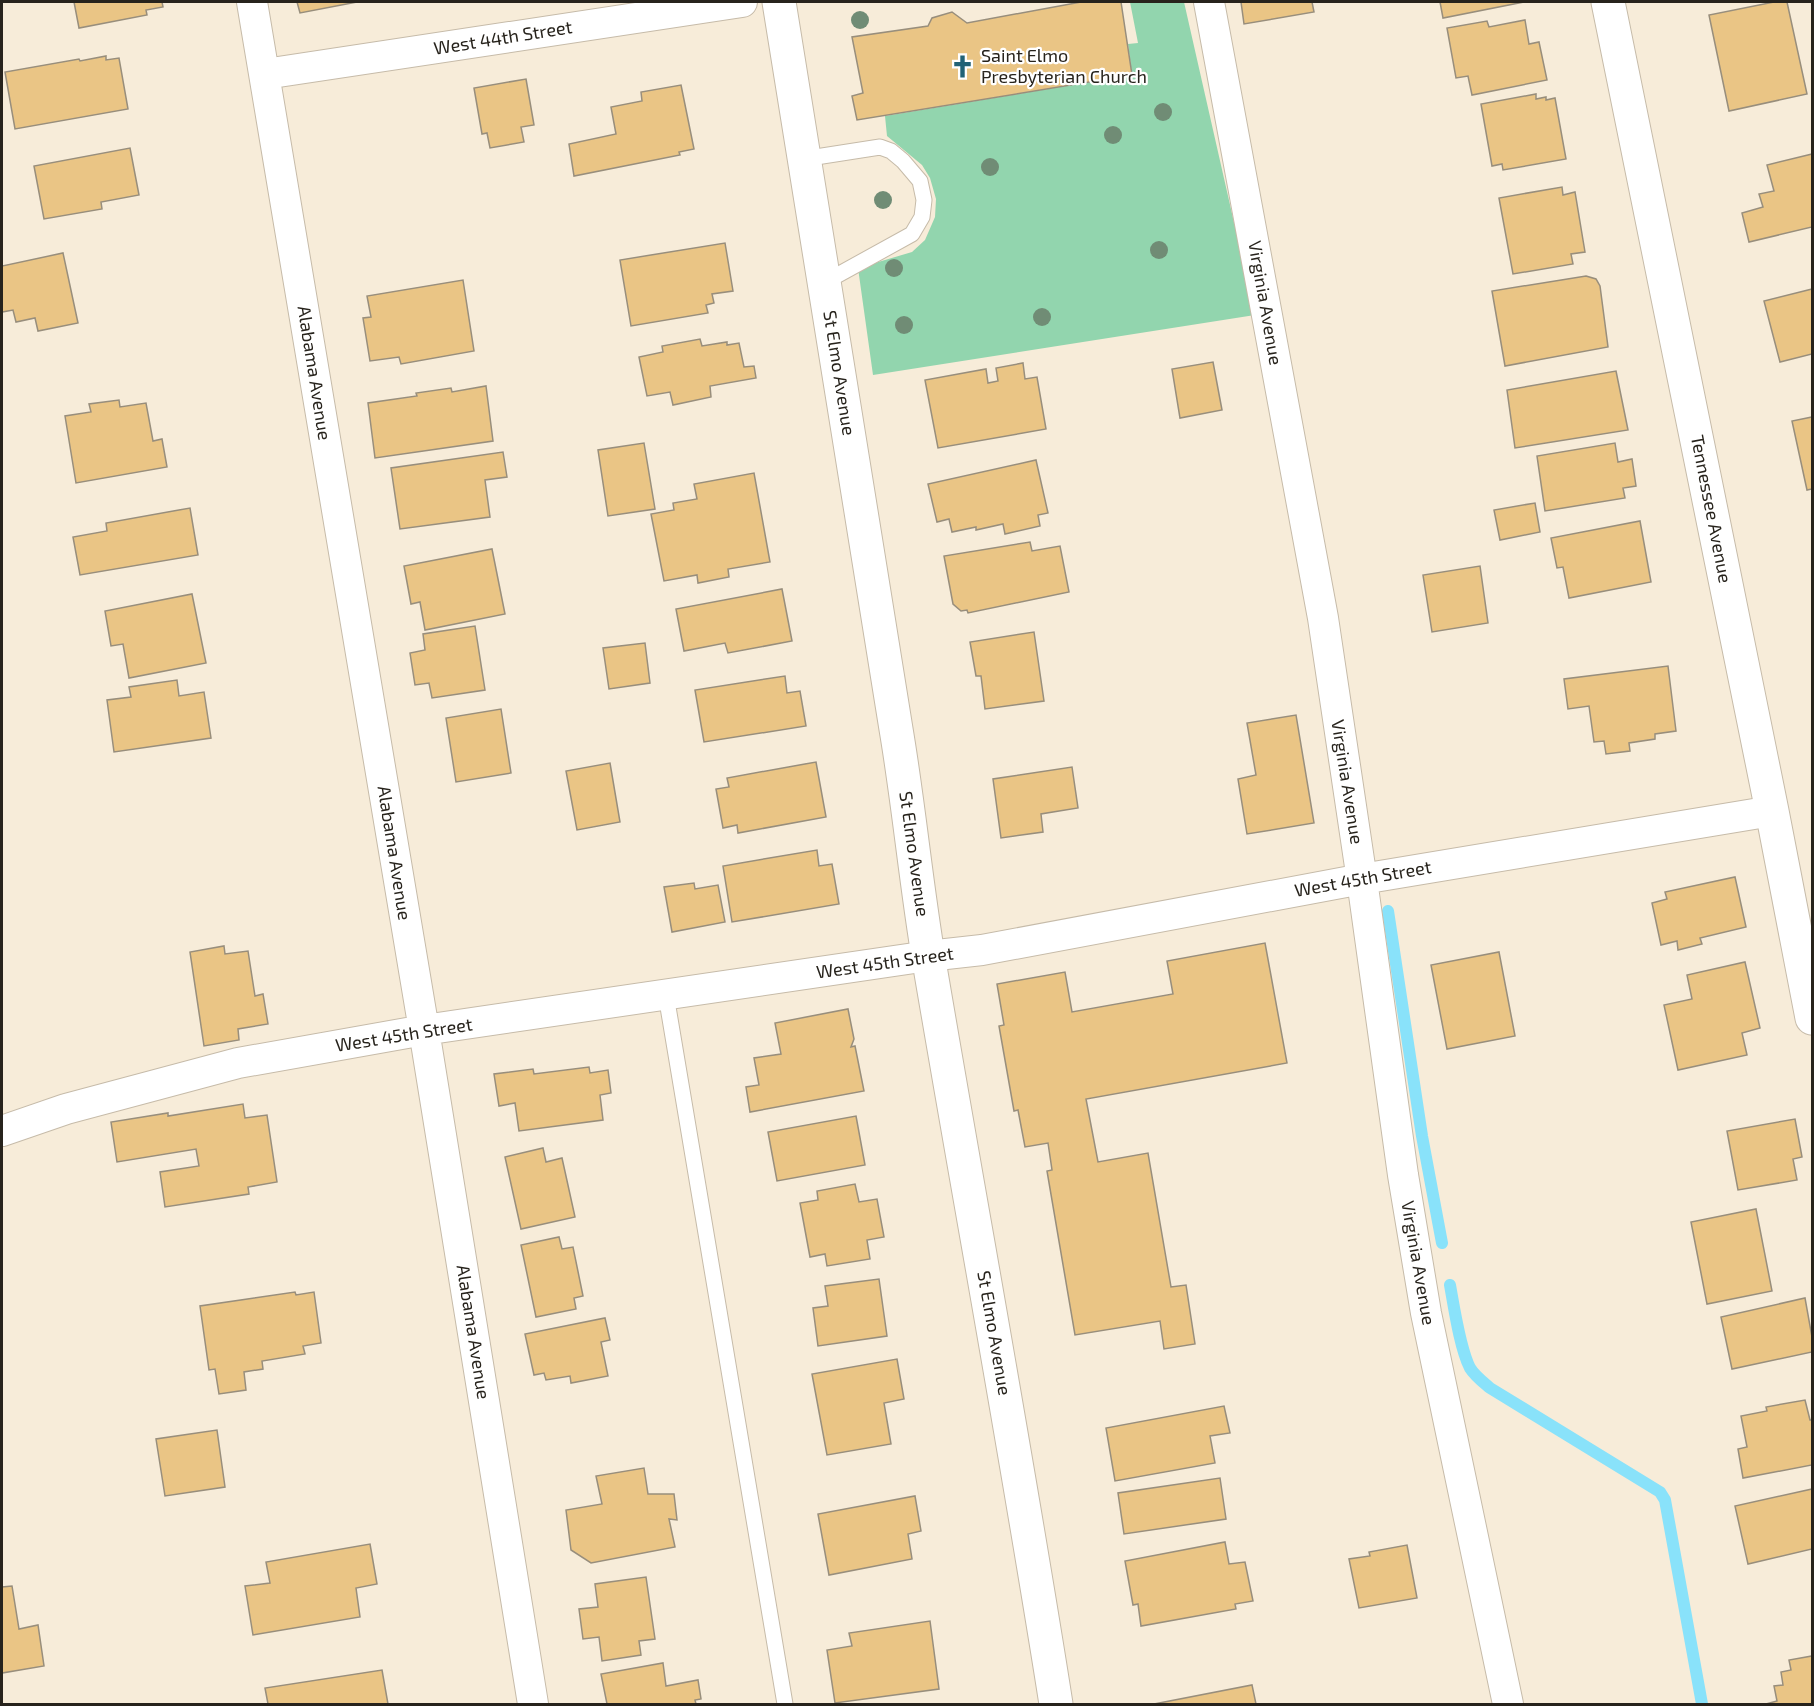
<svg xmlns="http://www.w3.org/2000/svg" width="1814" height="1706" font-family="'Exo 2',sans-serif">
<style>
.green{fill:#92d5ae}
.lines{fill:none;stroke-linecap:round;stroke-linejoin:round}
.stream{stroke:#89e2fa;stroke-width:12}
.building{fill:#eac585;stroke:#988e7c;stroke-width:1.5}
.lane-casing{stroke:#c6bba9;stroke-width:17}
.street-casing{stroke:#c6bba9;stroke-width:32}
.secondary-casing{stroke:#c6bba9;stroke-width:35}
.lane{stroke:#fff;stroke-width:15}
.street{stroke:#fff;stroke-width:30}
.secondary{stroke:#fff;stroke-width:33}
.tree{fill:#708c75}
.labels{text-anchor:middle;stroke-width:4.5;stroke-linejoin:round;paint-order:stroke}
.street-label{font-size:18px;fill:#27231c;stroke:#fff}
.poi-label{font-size:18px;fill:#27231c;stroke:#fff;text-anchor:start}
</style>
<rect width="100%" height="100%" fill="#f7ecd9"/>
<path class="green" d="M1130,2H1184L1255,315L873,375L858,268L912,252L925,240L935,217L936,199L930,178L922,165L887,136L885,116L1132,75L1128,44L1138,43Z"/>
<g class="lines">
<path class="stream" d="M1388,911L1422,1136L1442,1243
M1450,1285C1454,1307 1460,1349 1470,1368C1475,1376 1483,1382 1490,1388L1660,1492L1665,1500L1702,1704"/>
</g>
<path class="building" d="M74,2H162L163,7L146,10L147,15L79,28Z
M297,2H357L300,13Z
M1081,2H1121L1132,75L857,120L852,96L863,93L852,37L928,26L932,18L952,12L967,23Z
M1241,2H1312L1314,12L1244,24Z
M1440,2H1524L1443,18Z
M1774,2H1787L1807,94L1729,111L1709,15Z
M1525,20L1529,44L1539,42L1547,80L1472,95L1468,76L1456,78L1447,28L1487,21L1489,27Z
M106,56V60L119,58L128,109L15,129L5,72L79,59L80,61Z
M526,79L534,125L521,127L524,142L490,148L487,133L482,134L474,88Z
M681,85L694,149L679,152L680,155L574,176L569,144L616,134L611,107L642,101L641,92Z
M1536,94V99L1546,97V100L1555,98L1566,159L1503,170L1502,164L1492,166L1481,104Z
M130,148L139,195L101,202L102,209L44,219L34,166Z
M1812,154V227L1749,242L1742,213L1763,207L1759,194L1774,191L1767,165Z
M1562,187L1563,195L1575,192L1585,252L1571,254L1573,264L1513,274L1499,198Z
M725,243L733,291L712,294L714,303L706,305L708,313L631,326L620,260Z
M63,253L78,323L38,331L35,318L16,322L13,310L2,312V266Z
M1586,276L1596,279L1600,286L1608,347L1505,366L1492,291Z
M463,280L474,351L401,364L399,357L370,361L363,318L371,317L367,296Z
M1812,289V354L1780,362L1764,301Z
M700,339L702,346L727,342V345L739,343L744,367L754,366L756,378L710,386L711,397L673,405L670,392L647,396L639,357L663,352L662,346Z
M1213,362L1222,410L1180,418L1172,369Z
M1023,363L1025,379L1037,377L1046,429L938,448L925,380L986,369L988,383L998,381L996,368Z
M1616,371L1628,430L1515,448L1507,390Z
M486,386L493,441L375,458L368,403L417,396L416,393L451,388L452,392Z
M119,400L120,407L146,403L153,441L162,439L167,467L76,483L65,416L91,412L89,404Z
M1812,417V489L1807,490L1792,421Z
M644,443L655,509L608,516L598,450Z
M1615,443L1618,462L1632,459L1636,486L1623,488L1625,498L1545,511L1537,456Z
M503,452L507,477L485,480L490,517L400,529L391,468Z
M1036,460L1048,513L1038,515L1040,526L1005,534L1003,524L976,530V527L952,532L949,519L937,522L928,484Z
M754,473L770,562L728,569L729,577L698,583L697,575L664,581L651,514L674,510L673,503L697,499L694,484Z
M1535,503L1540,532L1500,540L1494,510Z
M190,508L198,555L80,575L73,537L107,531L106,523Z
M1640,521L1651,582L1569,598L1563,567L1557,568L1551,538Z
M1030,542L1032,551L1060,546L1069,592L968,613L967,610L961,611L953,604L944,556Z
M492,549L505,614L425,630L420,602L411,604L404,566Z
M1480,566L1488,623L1432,632L1423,575Z
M782,589L792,641L728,653L725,643L684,651L676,609Z
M192,594L206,663L129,678L123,644L111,646L105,611Z
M475,626L485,690L432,698L429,683L415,685L410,653L425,650L423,634Z
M1034,632L1044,701L985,709L981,676H976L970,642Z
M645,643L650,683L609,689L603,648Z
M1668,666L1676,731L1655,734V739L1629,743L1630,751L1606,754L1604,741L1594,742L1589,706L1568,709L1564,679Z
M785,676L787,693L800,691L806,726L704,742L695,690Z
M177,680L179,696L204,692L211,738L114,752L107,700L131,697L129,687Z
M501,709L511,773L456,782L446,718Z
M1296,715L1314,823L1247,834L1238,779L1256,775L1247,723Z
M816,762L826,817L738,833L737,825L723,828L716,789L729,787L727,778Z
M610,763L620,822L577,830L566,771Z
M1072,767L1078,808L1041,814L1043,832L1001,838L993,779Z
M817,850L819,866L832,864L839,904L732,922L723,866Z
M1735,877L1746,927L1700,938L1702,944L1678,950L1677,941L1661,945L1652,903L1667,899L1665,892Z
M694,883L695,889L718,885L725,922L672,932L664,887Z
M1265,943L1287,1063L1086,1099L1098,1162L1148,1153L1171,1287L1186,1285L1195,1344L1164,1349L1160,1321L1075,1335L1047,1171L1052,1170L1048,1143L1025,1147L1018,1110L1014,1111L999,1026L1004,1025L997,984L1065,972L1072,1012L1173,994L1167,961Z
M224,946L225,954L248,951L255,996L263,994L268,1024L238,1029L239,1040L204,1046L190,952Z
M1499,952L1515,1036L1447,1049L1431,965Z
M1745,962L1760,1028L1742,1033L1747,1055L1678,1070L1664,1005L1692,999L1687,975Z
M848,1009L854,1039L851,1047L855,1046L864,1091L750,1112L746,1087L759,1085L754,1058L781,1054L775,1023Z
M589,1067L590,1073L608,1070L611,1093L600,1095L603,1120L519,1131L515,1103L499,1106L494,1074L533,1069L534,1074Z
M243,1104L245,1118L267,1115L277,1182L248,1187L249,1194L165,1207L160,1172L199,1166L196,1149L117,1162L111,1122L168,1113V1116Z
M856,1116L865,1165L777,1181L768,1132Z
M1795,1119L1802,1157L1793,1159L1797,1180L1738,1190L1727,1131Z
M543,1148L546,1162L562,1158L575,1217L521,1229L505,1157Z
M855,1184L859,1202L877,1199L884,1237L867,1240L870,1259L827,1266L825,1254L810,1257L800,1203L818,1200L817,1191Z
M1756,1209L1772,1291L1707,1304L1691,1222Z
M559,1237L562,1249L573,1247L583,1296L574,1298L576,1309L536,1317L521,1245Z
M879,1279L887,1336L818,1346L813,1308L828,1306L825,1286Z
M295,1292L296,1295L314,1292L321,1343L303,1346L305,1354L262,1361L263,1369L244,1372L246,1390L219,1394L215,1369L209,1370L200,1306Z
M1805,1298L1812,1337V1352L1732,1369L1721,1317Z
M605,1318L610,1340L601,1342L608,1376L571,1383L570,1376L546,1380L544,1373L534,1375L525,1334Z
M897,1359L904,1399L884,1403L891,1444L827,1455L812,1374Z
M1805,1400L1810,1420H1812V1465L1743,1478L1738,1449L1747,1447L1741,1416L1767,1411L1766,1407Z
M1224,1406L1230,1433L1210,1436L1215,1463L1115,1481L1106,1428Z
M217,1430L225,1487L165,1496L156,1439Z
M644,1468L648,1494H674L677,1520L669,1519L675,1547L591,1563L571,1550L566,1510L602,1504L596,1476Z
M1220,1478L1226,1519L1124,1534L1118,1493Z
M1812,1489V1549L1748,1564L1735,1506Z
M915,1496L921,1531L908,1534L912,1559L829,1575L818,1514Z
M1225,1542L1229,1564L1245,1562L1253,1601L1235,1604L1236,1609L1141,1626L1138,1604L1133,1605L1125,1561Z
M370,1544L377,1584L356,1588L360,1617L253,1635L245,1586L270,1583L266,1562Z
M1407,1545L1417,1598L1359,1608L1349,1559L1370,1556L1369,1552Z
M646,1577L655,1639L639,1641L641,1655L602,1661L599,1637L583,1639L579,1609L598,1607L595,1584Z
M12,1586L19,1629L38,1625L44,1666L2,1673V1587Z
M930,1621L939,1689L835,1703L827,1650L852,1646L849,1633Z
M1812,1656V1704H1766L1777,1701L1774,1686L1783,1685L1781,1672L1791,1670L1789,1660Z
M663,1663L666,1686L698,1680L701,1699L695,1700L696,1704H607L601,1674Z
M382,1670L388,1704H268L265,1688Z
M1252,1685L1256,1704H1154Z"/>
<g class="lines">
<defs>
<path id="lane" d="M803,159L880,147L891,151L903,161L920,181L924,200L922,217L912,234L825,282
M666,995L785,1704"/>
<path id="street" d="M252,2L424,1030L533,1704
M1209,2L1323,618L1362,880L1403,1175L1426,1313L1508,1704
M265,74L742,2
M2,1131L66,1109L238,1063L424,1030L928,956L982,950L1362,879L1772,811"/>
<path id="secondary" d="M779,2C816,244 858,486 896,729C909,806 916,884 929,961C971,1209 1017,1456 1056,1704
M1608,2L1772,811L1812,1018"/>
</defs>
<use href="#lane" class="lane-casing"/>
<use href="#street" class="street-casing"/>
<use href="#secondary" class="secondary-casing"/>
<use href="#lane" class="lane"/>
<use href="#street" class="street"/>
<use href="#secondary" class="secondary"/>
</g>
<g class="tree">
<circle cx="860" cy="20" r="9"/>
<circle cx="1163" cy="112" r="9"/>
<circle cx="1113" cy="135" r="9"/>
<circle cx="990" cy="167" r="9"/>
<circle cx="883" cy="200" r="9"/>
<circle cx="1159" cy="250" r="9"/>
<circle cx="894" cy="268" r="9"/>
<circle cx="1042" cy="317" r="9"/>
<circle cx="904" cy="325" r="9"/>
</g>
<defs>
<symbol id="church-bare" viewBox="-9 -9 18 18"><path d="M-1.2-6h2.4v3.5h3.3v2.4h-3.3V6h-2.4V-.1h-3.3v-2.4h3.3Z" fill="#216276" stroke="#fff" stroke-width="2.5" paint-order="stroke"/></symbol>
</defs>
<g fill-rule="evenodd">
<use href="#church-bare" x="946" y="50" width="33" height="33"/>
</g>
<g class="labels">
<g class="street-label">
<text transform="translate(503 38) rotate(-9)" y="6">West 44th Street</text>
<text transform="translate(1265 303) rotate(80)" y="6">Virginia Avenue</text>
<text transform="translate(314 373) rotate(81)" y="6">Alabama Avenue</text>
<text transform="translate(839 373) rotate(81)" y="6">St Elmo Avenue</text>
<text transform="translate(1711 509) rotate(79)" y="6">Tennessee Avenue</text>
<text transform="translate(1347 782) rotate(81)" y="6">Virginia Avenue</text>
<text transform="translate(394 853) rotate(81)" y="6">Alabama Avenue</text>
<text transform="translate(914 854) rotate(82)" y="6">St Elmo Avenue</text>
<text transform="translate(1363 879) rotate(-10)" y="6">West 45th Street</text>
<text transform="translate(885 963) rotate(-8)" y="6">West 45th Street</text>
<text transform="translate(404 1035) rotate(-9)" y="6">West 45th Street</text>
<text transform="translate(1418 1263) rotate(80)" y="6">Virginia Avenue</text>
<text transform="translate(473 1332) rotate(81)" y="6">Alabama Avenue</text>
<text transform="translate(994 1333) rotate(80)" y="6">St Elmo Avenue</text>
</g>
<g class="poi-label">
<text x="981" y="62">Saint Elmo<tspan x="981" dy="21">Presbyterian Church</tspan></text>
</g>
</g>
<rect width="1814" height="1706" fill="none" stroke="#27231c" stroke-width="6"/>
</svg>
